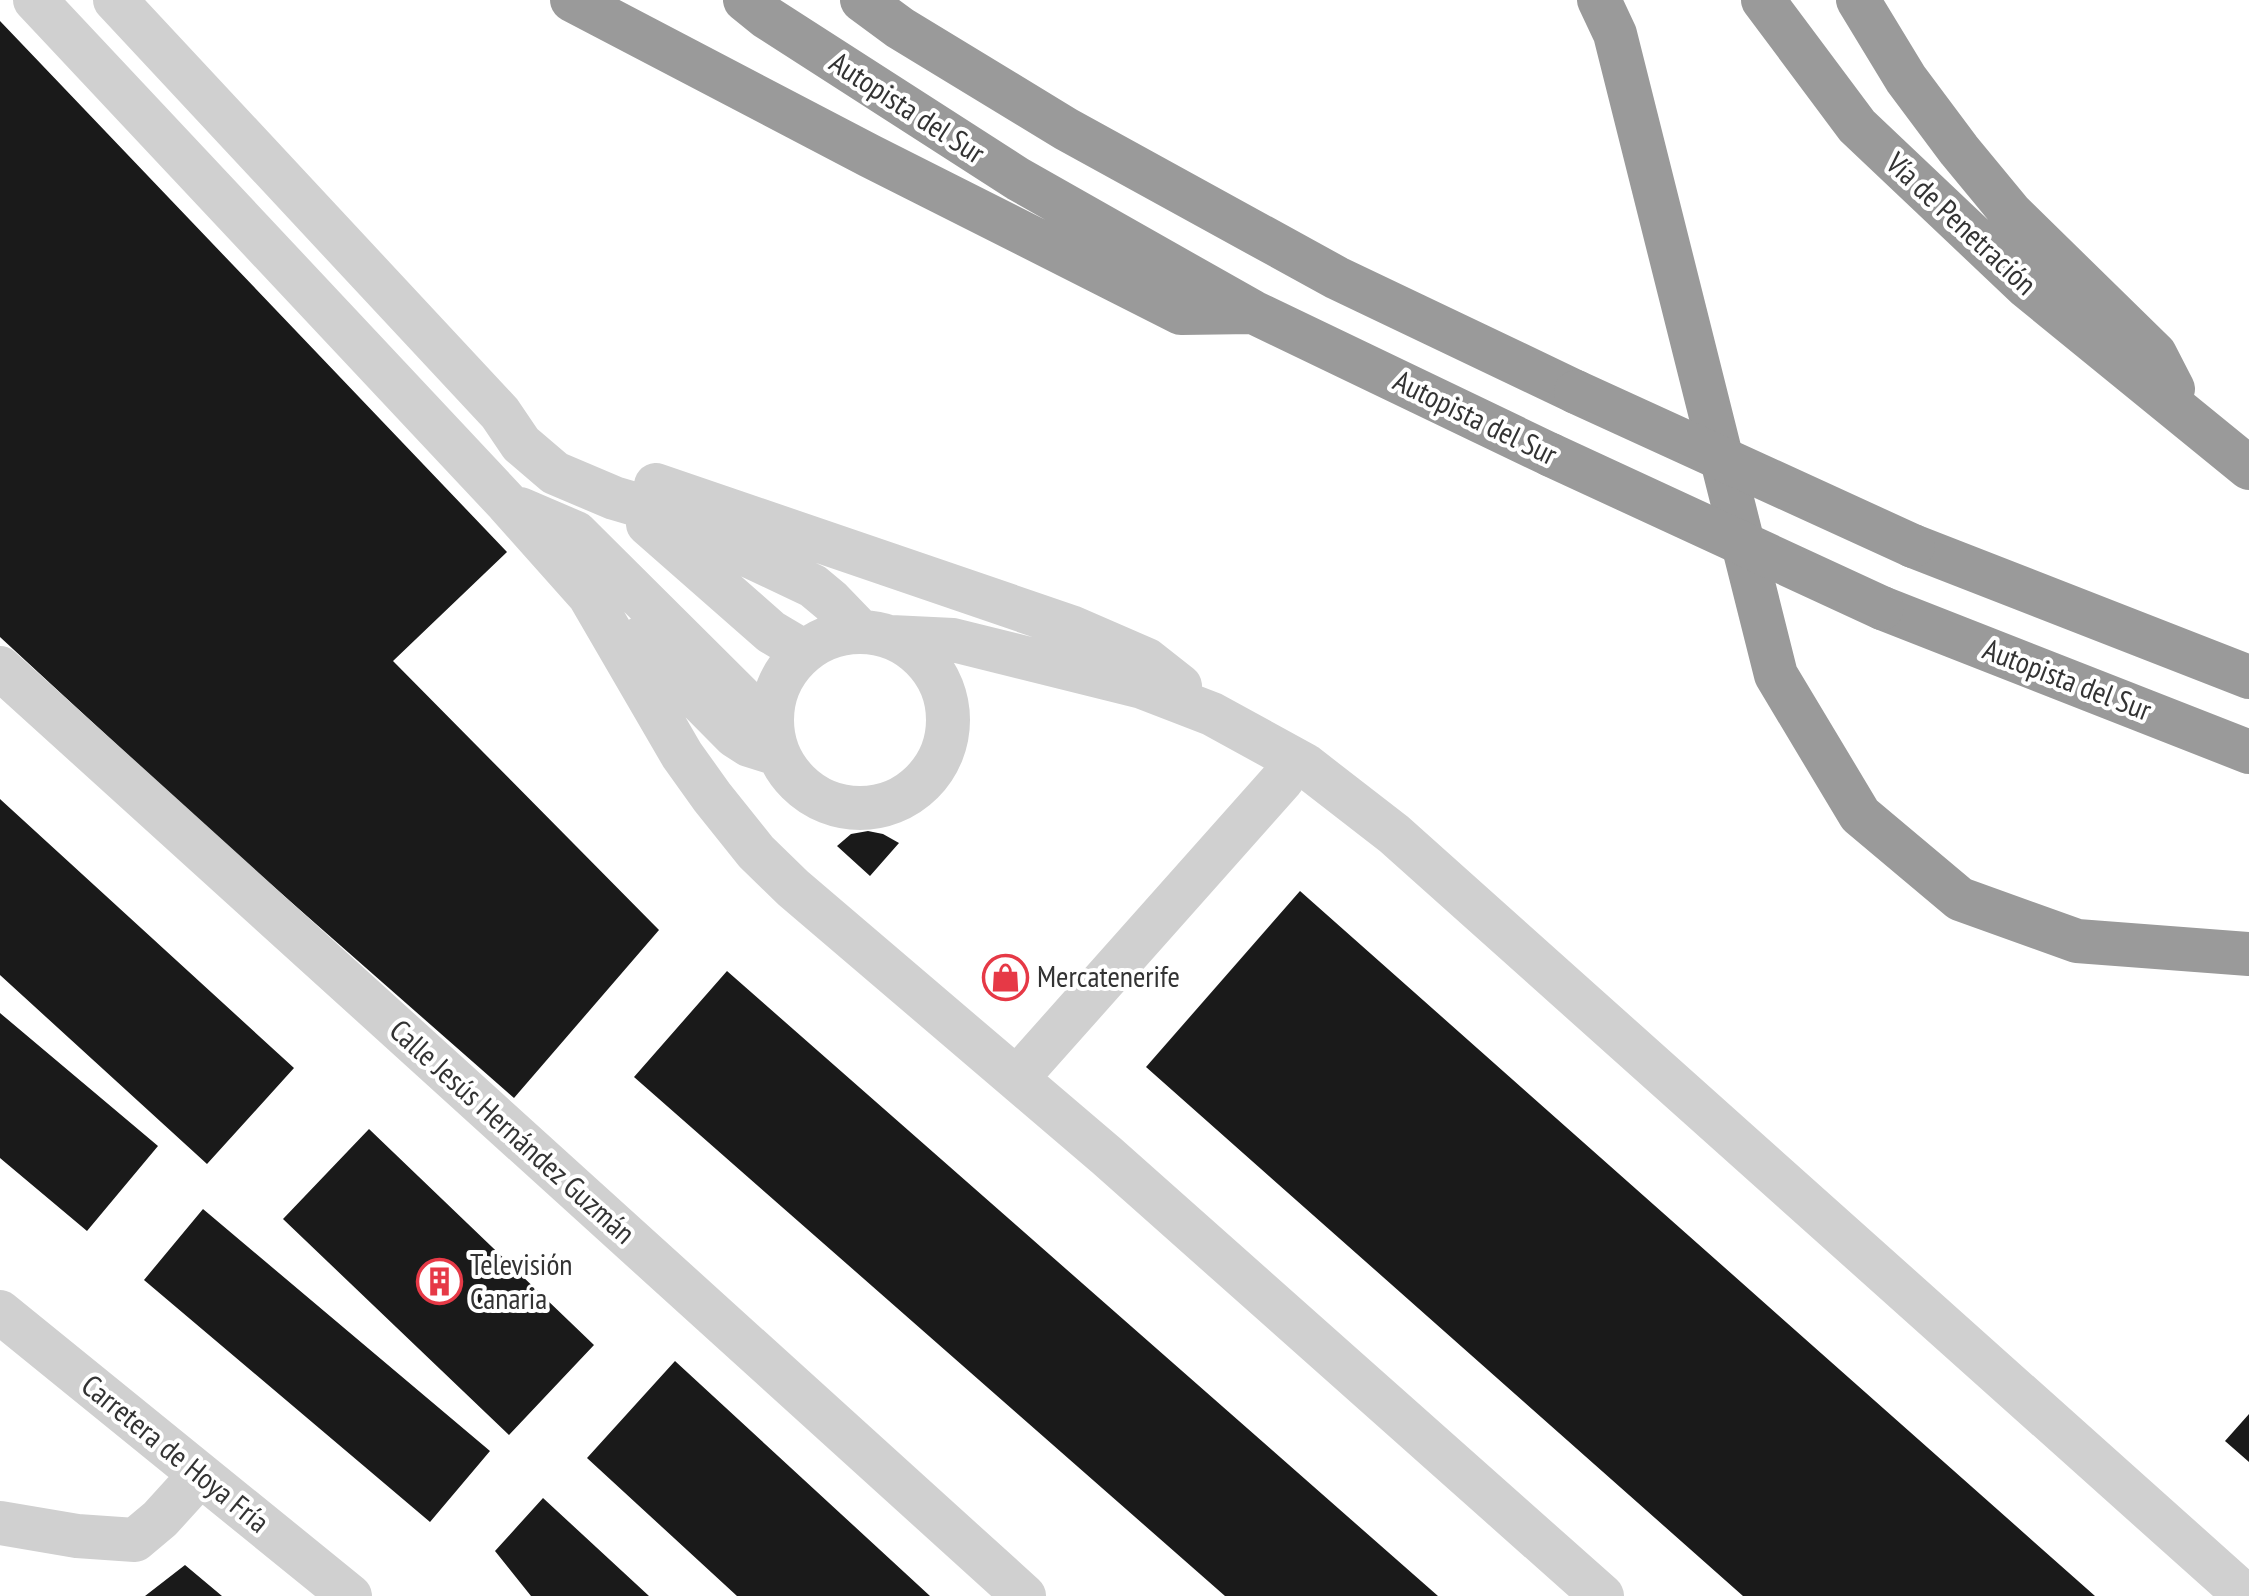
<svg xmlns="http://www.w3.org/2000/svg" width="2249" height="1596" font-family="'PT Sans Narrow',sans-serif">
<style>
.building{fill:#1a1a1a}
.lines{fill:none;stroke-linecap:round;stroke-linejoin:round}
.minor{stroke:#d0d0d0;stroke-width:44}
.highway{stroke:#9a9a9a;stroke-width:44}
.highway-bridge{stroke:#9a9a9a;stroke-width:44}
.labels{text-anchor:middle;stroke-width:8;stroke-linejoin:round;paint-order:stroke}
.street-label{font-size:30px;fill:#333;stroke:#fff}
.poi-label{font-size:30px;fill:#333;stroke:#fff;text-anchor:start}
</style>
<rect width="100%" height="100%" fill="#fff"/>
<path class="building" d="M0,21L507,552L393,661L659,930L514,1098L209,830L0,637Z
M0,799L294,1068L207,1164L0,975Z
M868,831L883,834L899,843L870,876L837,846L851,834Z
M1300,891L2095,1596H1743L1146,1067Z
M727,971L1438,1596H1225L634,1077Z
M0,1013L158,1146L87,1231L0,1158Z
M369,1129L594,1345L509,1435L283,1219Z
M203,1209L490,1451L430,1522L144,1280Z
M675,1361L930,1596H737L587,1458Z
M2249,1414V1462L2225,1441Z
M543,1498L649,1596H531L495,1551Z
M185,1565L222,1596H145Z"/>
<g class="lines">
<path class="minor" d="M35,0L507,503L589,595L682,755L712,797L756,852L793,888L1107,1156L1602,1596
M115,0L500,413L521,444L555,473L614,498L648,508L813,586L831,601L860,631
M656,485L1071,627L1147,660L1180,686
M520,509L576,533L771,727
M648,524L771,632L803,651
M772 720a88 88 0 1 1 176 0a88 88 0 1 1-176 0Z
M891,637L953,640L1142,687L1212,714L1305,765L1394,834L2246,1596
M639,639L735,736L749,745L778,754
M0,668L1024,1596
M1017,1078L1282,780
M0,1312L350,1596
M0,1523L77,1536L135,1540L160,1519L200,1475"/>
<path class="highway" d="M572,0L870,156L1181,313L1253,312
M745,0L766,17L1018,179L1253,312L1551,455
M862,0L900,28L1066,129L1337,278L1576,392
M1599,0L1615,34L1776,675L1860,815L1960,899L2077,941L2249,954
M1763,0L1857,126L2027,287L2249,468
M1858,0L1906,79L1959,150L2011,213L2155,354L2173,389
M1913,546L2249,677
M1882,608L2249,752"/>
<path class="highway-bridge" d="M1576,392L1913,546
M1551,455L1882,608"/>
</g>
<defs>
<symbol id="shop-ring" viewBox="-11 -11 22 22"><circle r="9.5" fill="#fff" stroke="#e63946" stroke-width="1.5"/><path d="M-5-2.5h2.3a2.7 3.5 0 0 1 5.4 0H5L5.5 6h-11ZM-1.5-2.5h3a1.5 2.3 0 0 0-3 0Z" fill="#e63946"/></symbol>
<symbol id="building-ring" viewBox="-11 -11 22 22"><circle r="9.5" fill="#fff" stroke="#e63946" stroke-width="1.5"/><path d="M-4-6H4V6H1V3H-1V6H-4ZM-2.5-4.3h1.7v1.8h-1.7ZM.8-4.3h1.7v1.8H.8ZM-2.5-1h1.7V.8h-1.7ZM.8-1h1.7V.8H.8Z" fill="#e63946"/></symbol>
</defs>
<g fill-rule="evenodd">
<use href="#shop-ring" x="980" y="952" width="51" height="51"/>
<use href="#building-ring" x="414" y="1256" width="51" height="51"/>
</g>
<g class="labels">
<g class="street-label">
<text transform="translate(907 108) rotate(33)" y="10">Autopista del Sur</text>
<text transform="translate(1961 224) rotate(43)" y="10">Vía de Penetración</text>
<text transform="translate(1475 418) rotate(26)" y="10">Autopista del Sur</text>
<text transform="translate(2067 680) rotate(21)" y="10">Autopista del Sur</text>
<text transform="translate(512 1132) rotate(42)" y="10">Calle Jesús Hernández Guzmán</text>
<text transform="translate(175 1454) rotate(39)" y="10">Carretera de Hoya Fría</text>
</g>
<g class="poi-label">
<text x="1037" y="987">Mercatenerife</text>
<text x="470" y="1275">Televisión<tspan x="470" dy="34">Canaria</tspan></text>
</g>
</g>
</svg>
